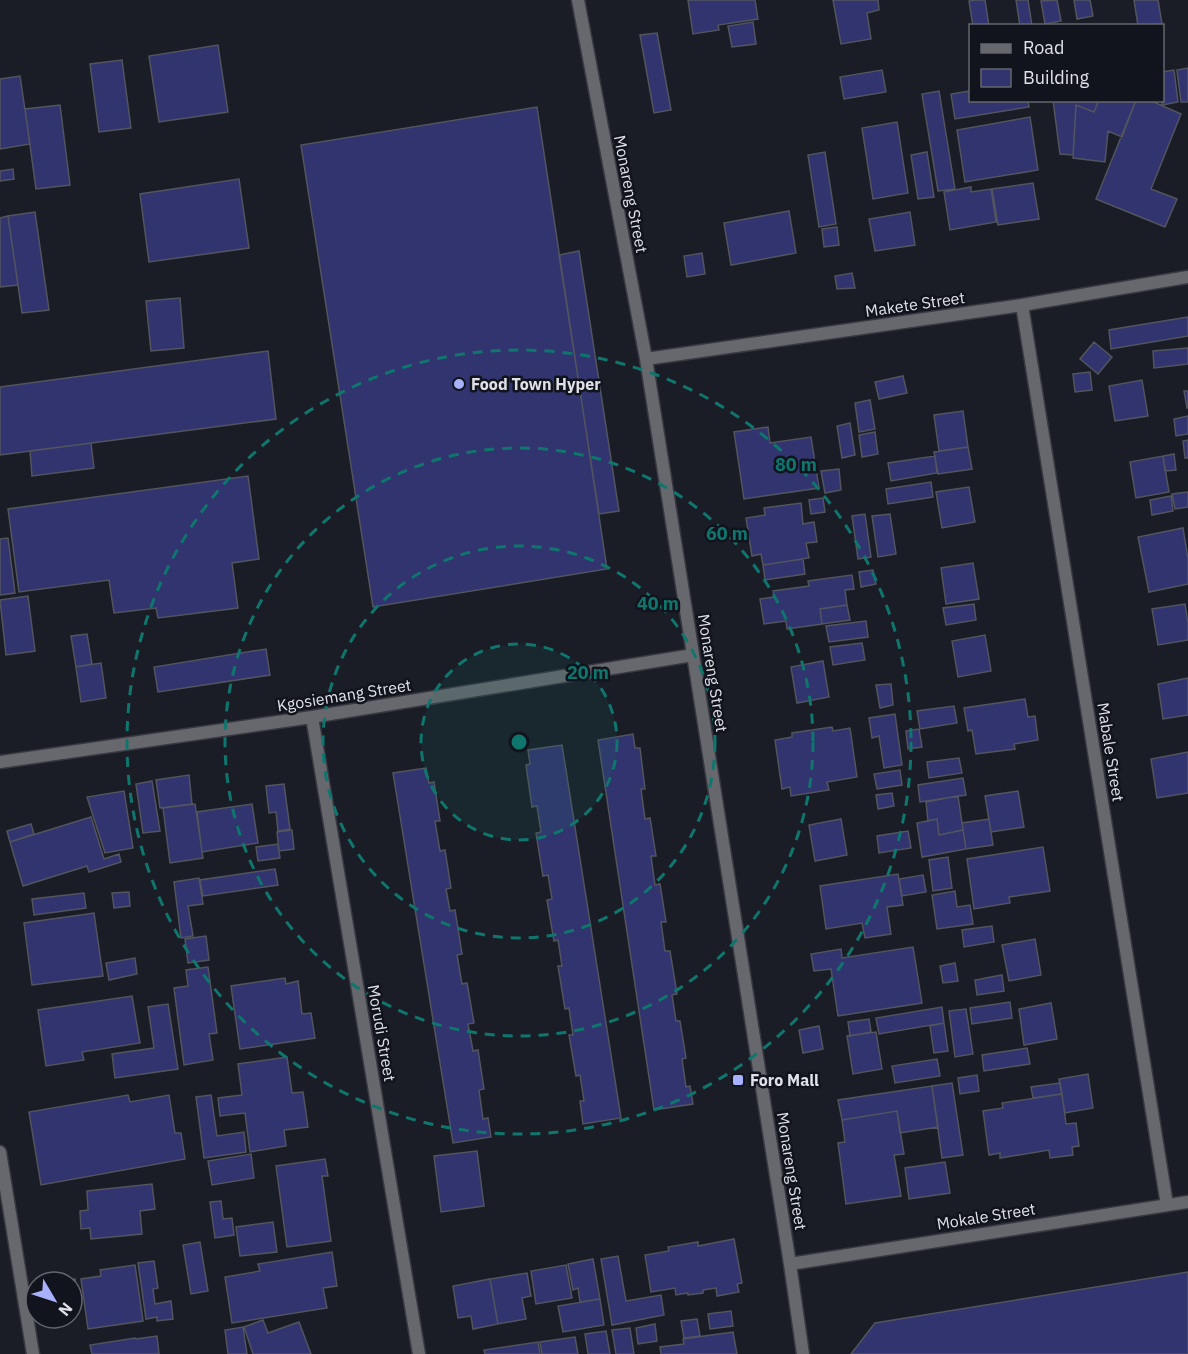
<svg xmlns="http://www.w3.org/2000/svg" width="1188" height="1354" font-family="'IBM Plex Sans',sans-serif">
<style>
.building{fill:#31346e;stroke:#52545f;stroke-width:1.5}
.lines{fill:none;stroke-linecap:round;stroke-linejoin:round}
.minor-casing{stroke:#373841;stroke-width:15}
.minor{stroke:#67686d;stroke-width:12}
.ring{fill:none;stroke:#0f766e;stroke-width:3;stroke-dasharray:10 8}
.poi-dot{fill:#a7b1fc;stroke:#12141d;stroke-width:2}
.labels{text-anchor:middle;stroke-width:5;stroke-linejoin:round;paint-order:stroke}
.street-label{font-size:16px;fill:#e0e1e8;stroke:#12141d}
.poi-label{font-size:16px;font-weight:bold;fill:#e0e1e8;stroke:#12141d;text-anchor:start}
.centre{fill:#0f766e;stroke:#12141d;stroke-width:3}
.ring-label{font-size:18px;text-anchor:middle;font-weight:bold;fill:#0f766e;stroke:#12141d;stroke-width:5;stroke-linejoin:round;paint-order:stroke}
</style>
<rect width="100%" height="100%" fill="#1b1d26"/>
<path class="building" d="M688,0H755L758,19L718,25L719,30L693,34Z
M833,0H878L879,10L867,13L871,39L841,44Z
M975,0H985L989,26H973L969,1Z
M1016,0H1028L1032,26H1020Z
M1057,0L1061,21L1045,24L1041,1Z
M1074,0H1090L1093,16L1077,19Z
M1134,0H1158L1162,24L1138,26Z
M753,22L756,44L732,47L728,26Z
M657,33L671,110L654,113L640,35Z
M218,45L228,112L159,122L149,56Z
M122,60L131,128L99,132L90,64Z
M1188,68V102H1181L1177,70Z
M882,70L886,92L844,99L840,77Z
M1174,70L1178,102L1162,105V72Z
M20,76L30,144L0,149V79Z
M939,91L955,189L938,191L922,94Z
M970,91V100H1028L1029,107L955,119L951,94Z
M1053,100H1099L1094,112L1076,105L1073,155L1060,154Z
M1099,100H1136L1122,137L1108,131L1105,162L1073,158L1076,105L1094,112Z
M1136,100H1149L1181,114L1151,189L1177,199L1165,227L1096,199Z
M60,105L70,185L36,189L25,109Z
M537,107L607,569L373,607L301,145Z
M1030,117L1038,170L965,182L957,130Z
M897,122L908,193L873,199L862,128Z
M825,152L836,224L819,227L808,155Z
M927,152L934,197L918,199L911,155Z
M13,169L14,179L0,181V171Z
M239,179L249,248L149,262L140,194Z
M1033,183L1039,219L998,225L992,189Z
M971,187V192L991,189L996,222L950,230L944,192Z
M789,211L796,253L731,265L724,223Z
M35,212L49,310L22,313L8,216Z
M910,212L915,245L875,251L869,219Z
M8,216L18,285L0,287V218Z
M837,227L839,245L824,247L822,229Z
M579,251L619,511L599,514L559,255Z
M702,253L705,274L687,277L684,256Z
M852,273L855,288L837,289L835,276Z
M180,298L184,348L151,351L146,301Z
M1188,317V336L1111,349L1109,330Z
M1094,342L1112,357L1098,374L1080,359Z
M1188,348V364L1154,368L1153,351Z
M268,351L276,419L0,455V387Z
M1090,372L1092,390L1075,392L1073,374Z
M903,376L907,393L879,399L875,382Z
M1142,380L1148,416L1115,421L1109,386Z
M1184,391H1188V407L1187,408Z
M870,400L875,429L859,432L855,403Z
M963,411L968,447L939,451L934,415Z
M1188,416V434L1176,436L1174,419Z
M850,423L855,455L842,458L837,426Z
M768,427L770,443L811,437L819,488L744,499L734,432Z
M875,432L878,454L862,457L859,435Z
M1188,440V458H1185L1183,441Z
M91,443L94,468L32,476L30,451Z
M968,447L972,469L938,474L934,452Z
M1174,454L1176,470L1165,471L1163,456Z
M935,456L937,473L891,481L888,463Z
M1163,456L1169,492L1136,498L1130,462Z
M839,469L841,490L825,493L821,471Z
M248,476L259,559L232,563L238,608L158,618L156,608L114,613L109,580L19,592L8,509Z
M931,482L933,497L888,504L886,489Z
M969,487L975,522L942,528L936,492Z
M1188,492V507L1175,509L1172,494Z
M1171,496L1173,511L1152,515L1150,500Z
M823,498L825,512L811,514L809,500Z
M801,503L803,524L814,522L817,542L806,543L809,558L763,565L761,554L752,556L746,518L765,515L764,508Z
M865,514L871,557L858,559L852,516Z
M890,514L896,554L878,557L872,516Z
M1183,528L1188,559V584L1149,592L1138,537Z
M8,538L15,593L0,595V539Z
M803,559L805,574L765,580L763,565Z
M973,563L979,599L946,604L941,568Z
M873,570L876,584L861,587L859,572Z
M852,575L854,589L845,590L847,605L820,609L822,624L787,629L786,621L764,624L760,599L774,597L773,591L809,586L808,581Z
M28,596L35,651L6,655L0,600Z
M974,604L976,620L946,625L943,608Z
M1185,604L1188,624V640L1158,645L1152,609Z
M847,605L850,620L822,624L820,609Z
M866,621L868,637L829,642L826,626Z
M87,634L92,664L76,667L71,636Z
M985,635L991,671L958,677L952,641Z
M862,643L865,660L833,665L830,647Z
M266,649L270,675L158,692L154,667Z
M823,661L829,697L797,703L791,667Z
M101,663L106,698L81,702L76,667Z
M1188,678V715L1163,719L1158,684Z
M891,684L893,705L880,708L876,685Z
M1025,699L1028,717L1035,716L1038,740L1014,744L1015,749L976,754L972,730L968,731L964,708Z
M954,706L957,723L920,729L917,711Z
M895,714L902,765L884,768L879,736L872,738L869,718Z
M832,727L833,731L850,728L857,777L827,782L829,790L791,796L790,787L782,789L775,740L792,737V733Z
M919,729L922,747L908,749L906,731Z
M633,734L635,748H640L645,789H641L645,819L650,818L656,856H651L655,885L660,884L666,922H661L665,951H670L677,994L672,995L676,1021H680L686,1058L682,1059L686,1087L690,1086L693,1104L654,1110L598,740Z
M562,745L621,1118L583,1124L580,1101H584L580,1075L576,1076L569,1035H573L569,1008L565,1009L558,966H562L558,940L554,941L547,900L552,899L548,875L543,876L536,833L541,832L537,806L532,807L526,765L530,764L528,750Z
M1188,752V793L1157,798L1151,759Z
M959,758L962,773L929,778L927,762Z
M426,768L429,783L434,782L440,821H435L440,851L445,850L451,888L446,889L450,911L455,910L462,954L457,955L462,984L467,983L474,1023L468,1024L473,1051L478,1050L484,1089L479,1090L483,1119L488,1118L491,1137L453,1143L393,773Z
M900,770L902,785L877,789L874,774Z
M189,775L192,804L160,808L156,780Z
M963,778L966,795L920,802L918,785Z
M152,781L160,831L143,833L136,784Z
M284,784L290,829L278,831L276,812L269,813L266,786Z
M124,791L133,848L105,853L87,797Z
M1018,791L1024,827L991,832L985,796Z
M892,793L894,806L878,809L876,795Z
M958,796L963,830L939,835L937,819L928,821L926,802Z
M195,804L203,858L170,863L163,808Z
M252,804L258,843L202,852L197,812Z
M91,817L104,859L119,854L121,862L89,872L87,866L23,886L10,842Z
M841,819L847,855L815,861L809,825Z
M937,819L939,835L963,830L966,849L922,857L917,823Z
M989,819L993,845L966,849L962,823Z
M31,824L34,834L10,842L7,831Z
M292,830L294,849L279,851L277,832Z
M908,831L911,848L879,853L877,836Z
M278,844L280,858L258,861L256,847Z
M1043,847L1050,891L1009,897L1010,903L974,909L967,859Z
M948,857L952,888L933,891L929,860Z
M275,869L278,885L203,896L200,880Z
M898,874L903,905L887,907L891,934L865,938L862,923L826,929L820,886Z
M923,875L926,892L902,896L899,879Z
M199,878L203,904L188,906L193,936L181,938L174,882Z
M955,891L957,907L970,905L973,924L937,929L932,895Z
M129,892L130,906L114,908L112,893Z
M84,893L86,908L34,915L32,899Z
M94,913L103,976L32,985L24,923Z
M992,926L994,942L964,947L962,930Z
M206,936L209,960L188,963L185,939Z
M1035,939L1041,975L1009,981L1002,945Z
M913,947L922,1003L838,1016L831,969L814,971L811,954L841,949L842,958Z
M135,958L137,974L109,980L106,963Z
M955,963L958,981L943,983L940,966Z
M208,967L217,1033L209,1034L213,1060L184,1065L174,988L188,986L186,970Z
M1002,975L1004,991L977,995L975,980Z
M285,978L286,984L298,981L302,1014L311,1013L315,1038L240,1049L231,986Z
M132,996L140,1043L82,1052L84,1060L46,1066L38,1010Z
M1010,1002L1012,1018L972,1024L970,1008Z
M1051,1003L1057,1039L1024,1045L1019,1009Z
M168,1004L178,1069L115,1078L112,1054L154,1048L148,1007Z
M942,1007L944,1023L879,1034L876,1018Z
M966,1009L973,1054L955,1057L949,1011Z
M869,1019L871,1032L850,1036L848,1022Z
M944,1023L948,1051L934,1053L930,1026Z
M819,1026L823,1049L803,1053L799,1030Z
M876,1032L882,1069L853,1074L847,1036Z
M1027,1048L1030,1064L984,1071L982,1055Z
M287,1057L292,1093L303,1092L308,1127L284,1130L286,1146L250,1152L245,1113L220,1116L218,1098L242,1095L238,1064Z
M937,1059L940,1076L895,1083L892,1066Z
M1088,1074L1093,1108L1065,1113L1059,1079Z
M977,1075L979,1091L960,1094L958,1078Z
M952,1083L963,1155L942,1158L932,1086Z
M1060,1083L1062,1094L1033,1098L1031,1087Z
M932,1086L938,1127L900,1133L897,1111L842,1120L838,1100Z
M1062,1094L1066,1124L1076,1123L1079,1146L1072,1147L1073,1155L1050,1158L1049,1150L1000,1158V1153L989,1155L983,1111L1003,1108L1002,1103Z
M128,1095L130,1102L169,1095L175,1133H181L185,1159L41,1185L29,1112Z
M211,1095L217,1136L244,1132L246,1152L204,1158L196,1097Z
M897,1111L904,1154L894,1155L901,1196L846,1204L838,1143L845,1142L842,1120Z
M477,1151L484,1206L441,1212L434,1156Z
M251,1154L254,1178L212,1185L208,1161Z
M325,1159L328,1176H322L331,1241L287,1247L276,1166Z
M945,1162L950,1193L909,1199L905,1168Z
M152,1184L155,1209L140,1211L142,1234L91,1239L90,1228L81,1229L80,1211L88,1210L87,1191Z
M221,1201L223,1219L232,1218L234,1235L215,1238L210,1202Z
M273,1222L277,1252L240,1256L236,1227Z
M734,1239L742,1283L737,1284L739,1292L717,1296L716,1288L703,1290V1293L688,1295V1293L676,1295L675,1288L651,1292L645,1255L669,1251L668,1247L698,1242V1246Z
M200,1242L208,1291L191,1294L183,1245Z
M332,1252L337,1286L323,1288L327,1308L232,1323L225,1277L260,1271L258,1264Z
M618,1256L626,1301L661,1295L664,1315L612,1325L601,1259Z
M593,1259L600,1299L580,1302L578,1288L573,1290L568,1264Z
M154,1261L158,1288L153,1289L155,1304L171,1301L173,1319L157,1321V1317L146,1319L138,1263Z
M135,1265L143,1321L88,1329L81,1279L101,1276L100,1270Z
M566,1265L572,1298L536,1304L531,1271Z
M1188,1272V1354H851L875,1323Z
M527,1273L531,1296L522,1298L526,1319L498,1324L490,1279Z
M75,1279L78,1304L72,1305V1282H58Z
M490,1279L498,1324L473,1329L471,1316L458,1318L453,1286Z
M600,1299L604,1325L563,1332L558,1306Z
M731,1311L733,1326L710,1329L708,1314Z
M697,1319L700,1336L684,1338L681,1321Z
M263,1320L268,1333L299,1322L311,1354H253L244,1327Z
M655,1324L657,1341L638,1344L636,1328Z
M243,1327L247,1354H228L225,1330Z
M630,1328L634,1354H616L612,1330Z
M606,1331L610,1354H588L585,1334Z
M733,1332L737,1354H661L660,1347L684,1344L683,1339Z
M157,1336L159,1354H92L90,1345L135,1338L136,1339Z
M575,1337L578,1354H542L540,1342Z
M538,1342L540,1354H485L484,1350Z"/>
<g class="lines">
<defs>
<path id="minor" d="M578,0L646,359L790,1264L803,1354
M1022,305L1167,1205
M646,359L1022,305L1188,277
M312,717L419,1354
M0,762L312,717L693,655
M0,1152L33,1354
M790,1264L1188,1202"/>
</defs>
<use href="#minor" class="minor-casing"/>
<use href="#minor" class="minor"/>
</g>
<circle cx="519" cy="742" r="98" fill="#0f766e" fill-opacity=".12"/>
<g class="ring">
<circle cx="519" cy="742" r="98"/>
<circle cx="519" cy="742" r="196"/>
<circle cx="519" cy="742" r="294"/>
<circle cx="519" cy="742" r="392"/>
</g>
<g class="poi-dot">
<circle cx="459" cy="384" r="6"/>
<rect x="732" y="1074" width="12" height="12" rx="3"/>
</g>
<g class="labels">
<g class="street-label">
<text transform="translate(631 194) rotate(79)" y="6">Monareng Street</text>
<text transform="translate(915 304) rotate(-8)" y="6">Makete Street</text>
<text transform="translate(713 673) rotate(81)" y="6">Monareng Street</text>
<text transform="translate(344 695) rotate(-9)" y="6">Kgosiemang Street</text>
<text transform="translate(1111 752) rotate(81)" y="6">Mabale Street</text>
<text transform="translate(382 1033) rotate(80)" y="6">Morudi Street</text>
<text transform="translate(792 1171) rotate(81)" y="6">Monareng Street</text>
<text transform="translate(986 1216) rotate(-9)" y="6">Mokale Street</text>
</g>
<g class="poi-label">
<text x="471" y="390">Food Town Hyper</text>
<text x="750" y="1086">Foro Mall</text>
</g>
</g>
<circle cx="519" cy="742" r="9" class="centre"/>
<g class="ring-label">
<text x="796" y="471">80 m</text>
<text x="727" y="540">60 m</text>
<text x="658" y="610">40 m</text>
<text x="588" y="679">20 m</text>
</g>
<rect x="969" y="24" width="195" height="78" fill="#12141d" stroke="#64666e" stroke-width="1.5"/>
<rect x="981" y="44" width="30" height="9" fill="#67686d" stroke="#64666e" stroke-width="1.5"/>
<text x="1023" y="54" font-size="18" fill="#e0e1e8">Road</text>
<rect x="981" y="69" width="30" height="18" fill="#31346e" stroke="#64666e" stroke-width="1.5"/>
<text x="1023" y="84" font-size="18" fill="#e0e1e8">Building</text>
<g transform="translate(54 1300) rotate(129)"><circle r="28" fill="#12141d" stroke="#64666e" stroke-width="1.5"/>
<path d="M0-4.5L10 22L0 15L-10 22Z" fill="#a7b1fc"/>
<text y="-9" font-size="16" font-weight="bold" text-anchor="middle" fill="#e0e1e8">N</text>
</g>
</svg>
